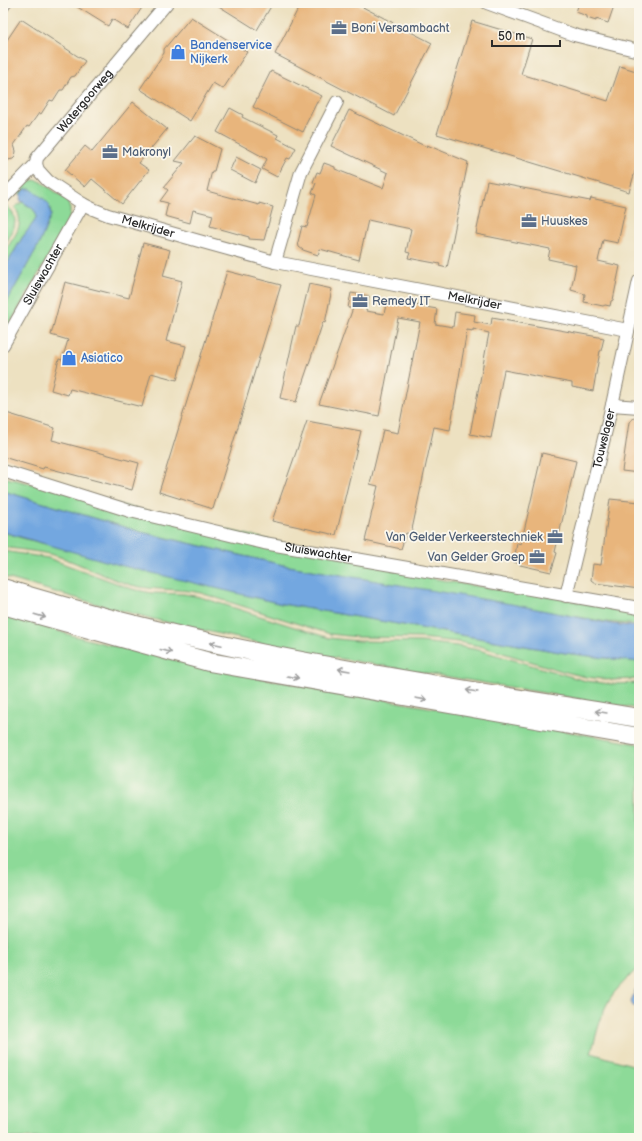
<svg xmlns="http://www.w3.org/2000/svg" width="642" height="1141" font-family="'Balsamiq Sans',sans-serif">
<style>
.green{fill:#8dda98;stroke:#5c8262}
.water{fill:#73a7e0;stroke:#4f6986}
.building{fill:#e8b57b}
.lines{fill:none;stroke-linecap:round;stroke-linejoin:round}
.minor-casing{stroke:#8c8676;stroke-width:14}
.highway-casing{stroke:#8c8676;stroke-width:20}
.minor{stroke:#fff;stroke-width:12}
.highway{stroke:#fff;stroke-width:18}
.oneway{stroke:#a0a0a0}
.labels{text-anchor:middle;stroke-width:3.5;stroke-linejoin:round;paint-order:stroke}
.service-label{font-size:12px;fill:#4e5e75;stroke:#fbf7ec;text-anchor:start}
.shop-label{font-size:12px;fill:#366cbe;stroke:#fbf7ec;text-anchor:start}
.street-label{font-size:12px;fill:#2b2b2b;stroke:#fbf7ec}
</style>
<rect width="100%" height="100%" fill="#fbf7ec"/>
<filter id="ink" filterUnits="userSpaceOnUse"><feTurbulence type="fractalNoise" baseFrequency=".025" numOctaves="2"/><feDisplacementMap in="SourceGraphic" scale="8" xChannelSelector="R" yChannelSelector="G"/><feConvolveMatrix kernelMatrix="1 2 1 2 8 2 1 2 1" color-interpolation-filters="sRGB"/></filter>
<filter id="wash" filterUnits="userSpaceOnUse"><feTurbulence type="fractalNoise" baseFrequency=".012" numOctaves="4" result="noise"/><feDisplacementMap in="SourceGraphic" scale="16" xChannelSelector="R" yChannelSelector="G"/><feGaussianBlur stdDeviation="0.9" result="paint"/><feColorMatrix in="noise" values="0 0 0 0 0 0 0 0 0 0 0 0 0 0 0 0 0 1.4 0 .05"/><feComposite in="paint" operator="in"/></filter>
<g filter="url(#wash)">
<rect width="100%" height="100%" fill="#ede1c1"/>
<path class="green" d="M34,180L40,181L67,200L70,209V214L68,222L3,336V309L39,244L51,215L49,204L44,199L25,189L21,194L15,191L25,182Z
M22,202L32,208L36,213V218L34,222L22,238L3,271C3,267 2,260 3,256C10,238 28,228 15,207Z
M3,205H6C23,220 12,232 3,248Z
M3,477L427,577L462,584L554,597L639,615V625L607,622L283,565L141,532L3,491Z
M3,532L22,538L282,604L565,653L639,662V679L611,680L586,677L562,671L480,646L458,642L421,638L357,637L330,634L201,593C178,588 154,591 131,585C106,578 82,564 57,556C39,551 21,550 3,547Z
M3,551L48,558L132,589L152,593L184,594L200,597L329,638L357,641L421,642L457,646L479,650L586,681L611,684L639,683V709L325,656L269,645L157,620L97,604L3,577Z
M3,614L74,636L138,652L243,675L639,744V966C631,976 621,984 613,994C601,1010 597,1034 591,1053L639,1067V1138H3Z"/>
<path class="water" d="M25,189H31L44,199L49,204L51,215L39,244L3,309V271L22,238L34,222L36,218V213L32,208L20,200L21,194Z
M3,491L141,532L283,565L511,604L612,624L639,627V662L565,653L282,604L123,566L3,532Z
M639,987V1007L633,1006L631,1002L635,990Z"/>
<g id="blocks">
<path class="building" d="M71,3H145L128,29L112,19L108,26Z
M214,3H273L257,30Z
M301,3H355L432,43L394,116L275,54Z
M579,3H615L608,23L596,19V21L587,18V16L576,12Z
M191,17L247,52L223,89L213,83L190,121L140,89L164,53V49Z
M21,19L85,61L75,76L71,77L63,90H60L53,101L50,100L41,114L39,113L29,127L27,126L14,145L16,151L15,157L13,159L8,160L3,158V46Z
M472,21L532,39L521,74L608,101L620,66L639,72V158L629,192L437,134Z
M271,71L322,96L318,102H317L305,126H306L303,132L253,107Z
M133,102L167,129L139,163L149,170L122,204L92,179L85,187L65,170L85,146L92,152Z
M230,108L243,115L242,117L278,135L277,138L296,148L290,159L287,158L277,177L262,169L267,159L217,132Z
M349,110L427,147V145L468,162L447,268L439,266L440,264L408,258L410,253L406,252L411,229L377,222L368,220L359,260L320,249L318,255L303,250L299,247L298,242L302,226L307,227L316,195L312,193L316,183L313,182L317,172L320,173L324,163L335,167V169L383,188L388,173L331,146Z
M195,136L220,149L214,171H212L207,191L259,205V203L273,207L264,240L249,239V237L210,226L213,215L193,210L190,223L165,216L168,203L160,201L168,190L164,187L184,163L175,161Z
M236,157L261,170L255,183L230,170Z
M487,181L590,201L591,198L626,206L618,243L603,240L598,261L620,266L613,300L611,301L610,306L605,305L603,306L584,302L585,294L571,290L576,265L548,259L550,249L476,234Z
M143,243L170,250L163,276L182,281L166,341L186,346L177,380L151,373L142,407L70,389L68,395L51,390L59,359L62,360L68,340L51,335L65,282L129,298Z
M227,271L281,285L213,509L159,492Z
M309,284L332,289L325,323L323,322L296,402L280,398L296,326H299Z
M351,293L369,296L366,311L384,314L387,300L437,309L435,324L453,327L455,312L475,315L474,322L491,325L492,318L604,338L601,351H600L593,391L572,387V383L504,370L491,438L470,434L489,333L473,329V331L467,330L450,430L434,427L411,534L406,533L401,549L365,541L378,486L370,484L383,430L398,433L420,322L398,318L379,416L319,404L353,308H348Z
M3,412L55,428L52,440L139,463L132,490L44,467L43,469L3,457Z
M634,418L639,419V473L622,471L629,422Z
M307,421L361,431L336,535L272,521Z
M542,453L576,461L555,552L557,553L551,572L520,565V564L514,562L517,543L521,544Z
M610,499L639,502V589L595,583L591,580L593,564L601,565Z"/>
</g>
</g>
<g filter="url(#ink)">
<use href="#blocks" fill-opacity="0" stroke="#8c8676" stroke-width="1"/>
<g class="lines">
<defs>
<g id="minor">
<path d="M487,3L574,35L639,51"/>
<path d="M3,6L5,3"/>
<path id="s1" d="M36,164L38,170L48,181L83,204L93,209L108,215L199,241L275,262L628,330"/>
<path id="s2" d="M3,198L36,164L37,158L167,3"/>
<path d="M275,262L301,172L337,102"/>
<path id="s3" d="M3,345L83,204"/>
<path d="M612,405L639,407"/>
<path id="s4" d="M3,471L130,511L264,543L639,608"/>
<path id="s5" d="M566,596L612,405L639,281"/>
</g>
<path id="highway" d="M3,588C210,653 425,683 639,718
M3,605L209,662L639,737"/>
</defs>
<use href="#minor" class="minor-casing"/>
<use href="#highway" class="highway-casing"/>
<use href="#minor" class="minor"/>
<use href="#highway" class="highway"/>
</g>
<defs><path id="oneway-shaft" d="M-6 0H5M1.5-3L5.5 0L1.5 3" fill="none" stroke-width="1.6" stroke-linecap="round" stroke-linejoin="round"/></defs>
<g class="oneway">
<use href="#oneway-shaft" transform="translate(40 616) rotate(16)"/>
<use href="#oneway-shaft" transform="translate(216 644) rotate(-168)"/>
<use href="#oneway-shaft" transform="translate(166 651) rotate(15)"/>
<use href="#oneway-shaft" transform="translate(344 670) rotate(-170)"/>
<use href="#oneway-shaft" transform="translate(293 677) rotate(10)"/>
<use href="#oneway-shaft" transform="translate(472 691) rotate(-171)"/>
<use href="#oneway-shaft" transform="translate(421 699) rotate(10)"/>
<use href="#oneway-shaft" transform="translate(601 712) rotate(-171)"/>
</g>
</g>
<defs>
<symbol id="office-bare" viewBox="-9 -9 18 18"><path d="M-6-3h4V-5.5h4V-3h4V5H-6ZM-1-4.5V-3h2v-1.5ZM-6 0V1H6V0Z" fill="#5c6f8a" stroke="#fbf7ec" stroke-width="2.5" paint-order="stroke"/></symbol>
<symbol id="shop-bare" viewBox="-9 -9 18 18"><path d="M-5-2.5h2.3a2.7 3.5 0 0 1 5.4 0H5L5.5 6h-11ZM-1.5-2.5h3a1.5 2.3 0 0 0-3 0Z" fill="#3f7fe0" stroke="#fbf7ec" stroke-width="2.5" paint-order="stroke"/></symbol>
</defs>
<g fill-rule="evenodd">
<use href="#office-bare" x="328" y="17" width="22" height="22"/>
<use href="#shop-bare" x="167" y="41" width="22" height="22"/>
<use href="#office-bare" x="99" y="141" width="22" height="22"/>
<use href="#office-bare" x="518" y="210" width="22" height="22"/>
<use href="#office-bare" x="349" y="290" width="22" height="22"/>
<use href="#shop-bare" x="58" y="347" width="22" height="22"/>
<use href="#office-bare" x="544" y="526" width="22" height="22"/>
<use href="#office-bare" x="526" y="546" width="22" height="22"/>
</g>
<g class="labels">
<g class="service-label">
<text x="351" y="32">Boni Versambacht</text>
<text x="122" y="156">Makronyl</text>
<text x="541" y="225">Huuskes</text>
<text x="372" y="305">Remedy IT</text>
<text x="543" y="541" text-anchor="end">Van Gelder Verkeerstechniek</text>
<text x="525" y="561" text-anchor="end">Van Gelder Groep</text>
</g>
<g class="shop-label">
<text x="190" y="49">Bandenservice<tspan x="190" dy="14">Nijkerk</tspan></text>
<text x="81" y="362">Asiatico</text>
</g>
<g class="street-label">
<text dy="4" stroke="none"><textPath href="#s2" startOffset="128">Watergoorweg</textPath></text>
<text dy="4" stroke="none"><textPath href="#s1" startOffset="132">Melkrijder</textPath></text>
<text dy="4" stroke="none"><textPath href="#s3" startOffset="81">Sluiswachter</textPath></text>
<text dy="4" stroke="none"><textPath href="#s1" startOffset="467">Melkrijder</textPath></text>
<text dy="4" stroke="none"><textPath href="#s5" startOffset="162">Touwslager</textPath></text>
<text dy="4" stroke="none"><textPath href="#s4" startOffset="326">Sluiswachter</textPath></text>
</g>
</g>
<rect width="642" height="1141" fill="none" stroke="#fbf7ec" stroke-width="16"/>
<path d="M492 40v6h68v-6" fill="none" stroke="#2b2b2b" stroke-width="2"/>
<text x="498" y="40" font-size="12" fill="#2b2b2b" stroke="#fbf7ec" stroke-width="3" paint-order="stroke">50 m</text>
</svg>
